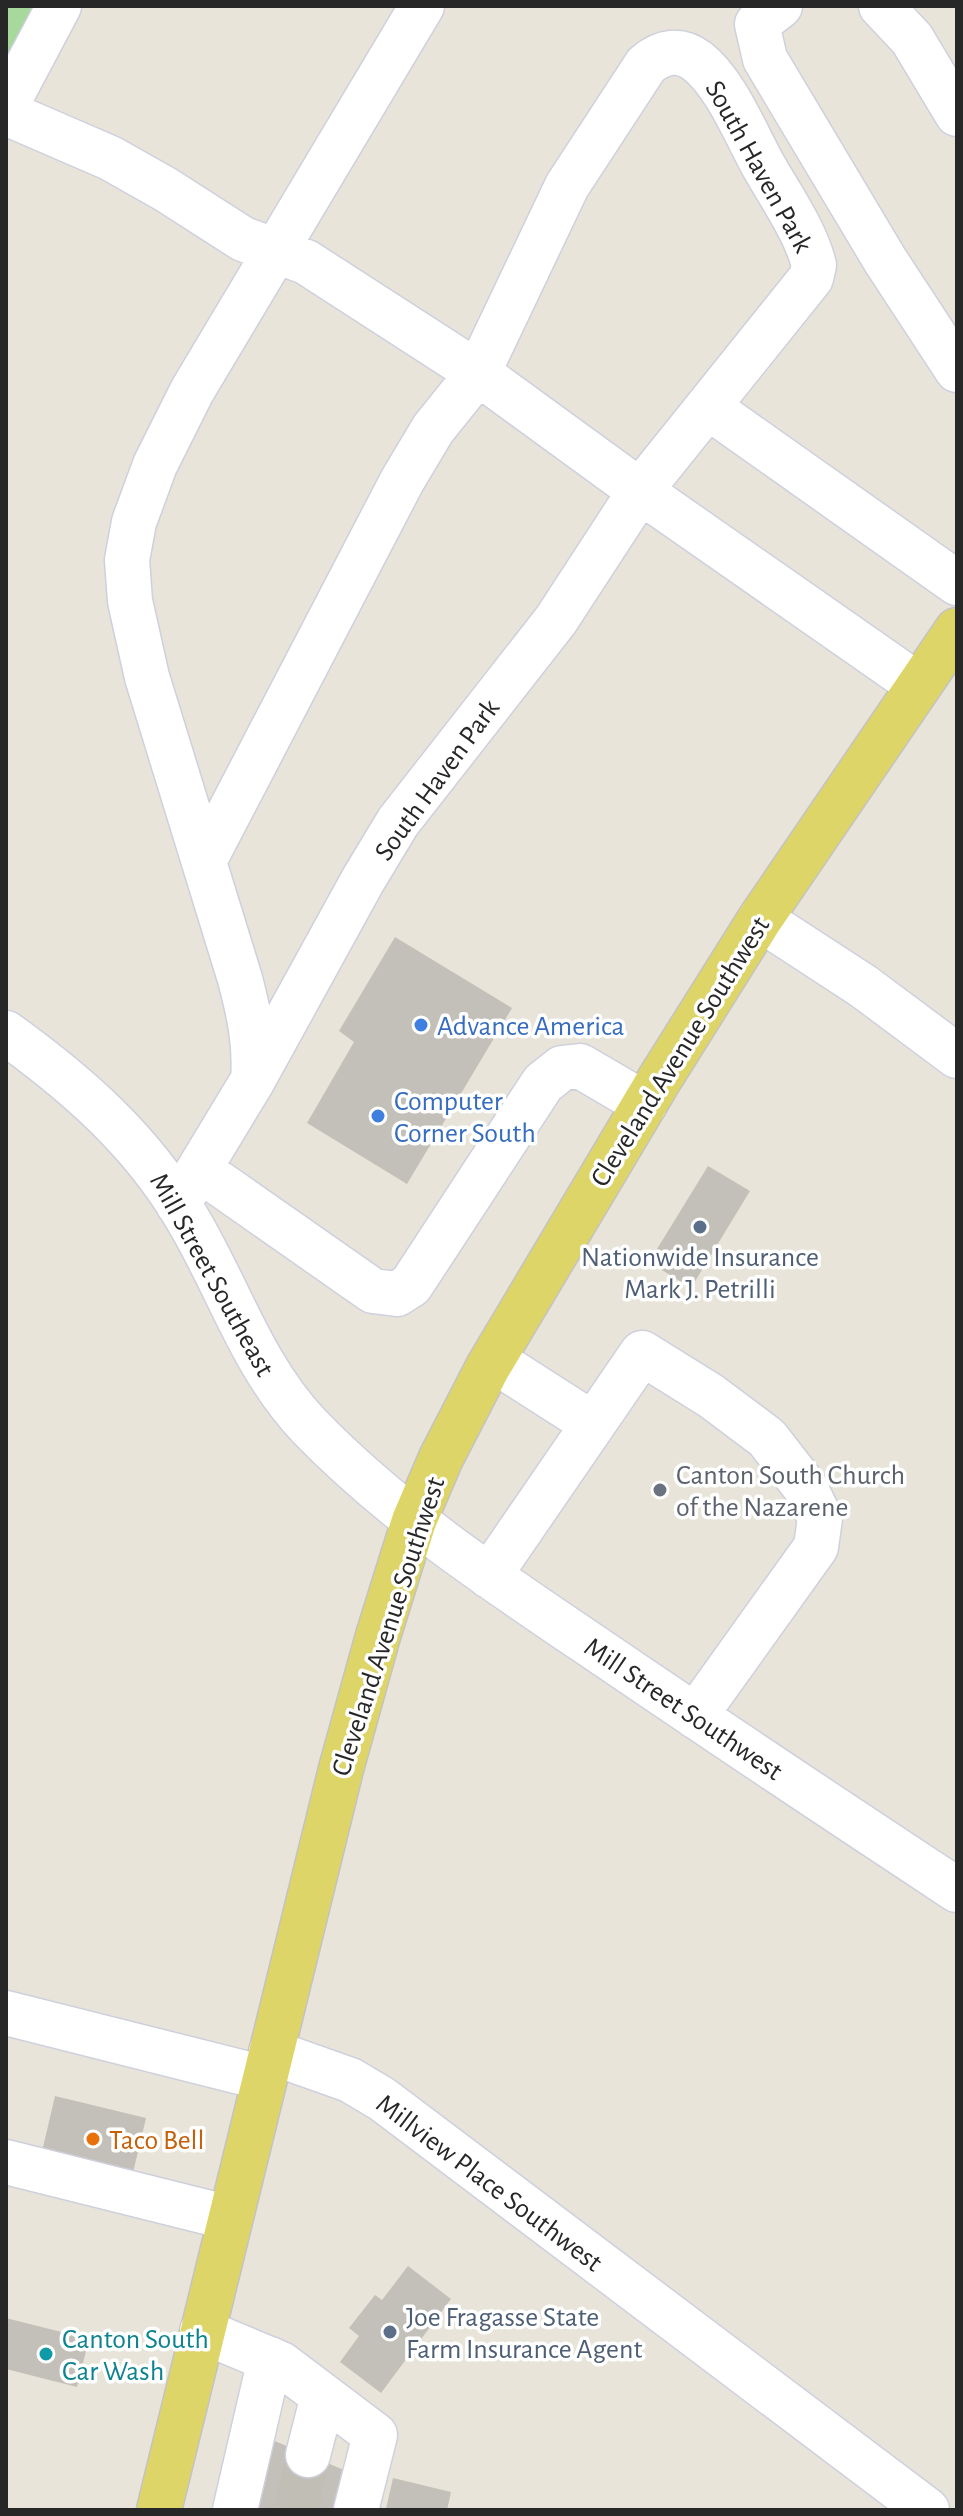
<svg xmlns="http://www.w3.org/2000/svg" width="963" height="2516" font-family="'Alegreya Sans',sans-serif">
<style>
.green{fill:#a7d89c}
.building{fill:#c3c0b9}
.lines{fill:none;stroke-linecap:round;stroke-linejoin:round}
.minor-tunnel{stroke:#c1beb5;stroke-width:44;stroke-dasharray:44 22;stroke-linecap:butt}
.minor-casing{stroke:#cfd0de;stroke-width:47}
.major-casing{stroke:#c3c3c3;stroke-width:47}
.minor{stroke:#fff;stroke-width:44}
.major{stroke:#ded568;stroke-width:44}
.shop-dot{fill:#3f7fe0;stroke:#fff;stroke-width:3}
.service-dot{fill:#5c6f8a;stroke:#fff;stroke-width:3}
.worship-dot{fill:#6b7280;stroke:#fff;stroke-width:3}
.food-dot{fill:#e8710a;stroke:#fff;stroke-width:3}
.culture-dot{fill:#0f9aa8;stroke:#fff;stroke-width:3}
.labels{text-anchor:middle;stroke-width:7;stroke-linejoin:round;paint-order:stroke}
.street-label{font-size:28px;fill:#272727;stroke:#fff}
.shop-label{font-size:28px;fill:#366cbe;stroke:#fff;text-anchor:start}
.service-label{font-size:28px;fill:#4e5e75;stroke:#fff}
.worship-label{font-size:28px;fill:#5b616d;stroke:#fff;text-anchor:start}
.food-label{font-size:28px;fill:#c56008;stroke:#fff;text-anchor:start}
.culture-label{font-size:28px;fill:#0d838f;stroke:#fff;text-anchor:start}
</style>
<rect width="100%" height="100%" fill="#e8e4d9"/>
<path class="green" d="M6,6H46L6,82Z"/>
<path class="building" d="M395,937L512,1008L407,1184L307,1123L354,1042L339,1031Z
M708,1166L750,1191L691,1288L649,1262Z
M55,2096L146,2118L131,2181L40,2160Z
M408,2266L451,2299L381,2393L340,2362L359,2336L349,2328L375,2295L382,2300Z
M6,2318L89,2339L77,2387L6,2369Z
M265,2437L344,2470L335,2510H257Z
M393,2478L451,2492L447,2510H375L376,2506L386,2509Z"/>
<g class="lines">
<path class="minor-tunnel" d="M296,2510L308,2455"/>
<defs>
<path id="minor" d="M780,6L757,24L765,59L885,260L957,370
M881,6L912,39L957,114
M6,106L59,6
M6,113L110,158L165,189L243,239L306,262L478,373L640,491L918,685
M708,407L957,583
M204,861L402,481L433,429L478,373L567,186L646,65C662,51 680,48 697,61C725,82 746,134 763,165C781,197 805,230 814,265L811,278L640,491L556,620L398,822L363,880L253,1080
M760,919L863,986L957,1056
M6,1033C78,1085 142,1141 187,1218C229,1288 252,1366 309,1426C394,1514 497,1582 598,1650C717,1731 837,1811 957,1890
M200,1170L373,1291L397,1294L411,1285L543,1083L562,1068L580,1066L645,1104
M178,1204L253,1080C256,1045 249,1013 240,979L147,677L130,601L127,560L134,522L155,465L192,391L422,6
M493,1360L593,1424
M489,1576L642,1353L711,1396L767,1438L805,1487L820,1518L816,1547L695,1716
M6,2013L264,2078
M271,2052L350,2080L382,2099L927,2510
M6,2162L230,2218
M202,2331L281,2364L375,2435L356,2510
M308,2455L323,2396
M235,2510L270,2359"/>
<path id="major" d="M159,2510L341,1769L378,1636L414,1521L441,1458L488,1367L659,1080L760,919L957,630"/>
</defs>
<use href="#minor" class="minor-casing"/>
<use href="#major" class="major-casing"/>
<use href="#minor" class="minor"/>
<use href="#major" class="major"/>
</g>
<g class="shop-dot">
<circle cx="421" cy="1025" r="8"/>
<circle cx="378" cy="1116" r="8"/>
</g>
<g class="service-dot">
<circle cx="700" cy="1227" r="8"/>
<circle cx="390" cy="2332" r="8"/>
</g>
<circle class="worship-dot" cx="660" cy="1490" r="8"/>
<circle class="food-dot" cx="93" cy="2139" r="8"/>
<circle class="culture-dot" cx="46" cy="2354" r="8"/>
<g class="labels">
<g class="street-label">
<text transform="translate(760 166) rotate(61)" y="10">South Haven Park</text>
<text transform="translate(436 779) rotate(-54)" y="10">South Haven Park</text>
<text transform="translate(679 1051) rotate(-58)" y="10">Cleveland Avenue Southwest</text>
<text transform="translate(213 1274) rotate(61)" y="10">Mill Street Southeast</text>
<text transform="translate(387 1626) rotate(-72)" y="10">Cleveland Avenue Southwest</text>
<text transform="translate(684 1708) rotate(34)" y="10">Mill Street Southwest</text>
<text transform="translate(490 2182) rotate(37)" y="10">Millview Place Southwest</text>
</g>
<g class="shop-label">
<text x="437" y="1035">Advance America</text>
<text x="394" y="1110">Computer<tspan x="394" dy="32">Corner South</tspan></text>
</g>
<g class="service-label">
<text x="700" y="1266">Nationwide Insurance<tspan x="700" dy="32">Mark J. Petrilli</tspan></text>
<text x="406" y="2326" text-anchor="start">Joe Fragasse State<tspan x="406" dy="32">Farm Insurance Agent</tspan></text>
</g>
<g class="worship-label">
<text x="676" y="1484">Canton South Church<tspan x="676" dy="32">of the Nazarene</tspan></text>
</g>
<g class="food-label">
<text x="109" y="2149">Taco Bell</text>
</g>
<g class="culture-label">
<text x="62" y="2348">Canton South<tspan x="62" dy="32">Car Wash</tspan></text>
</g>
</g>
<rect width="963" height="2516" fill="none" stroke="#272727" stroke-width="16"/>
</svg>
